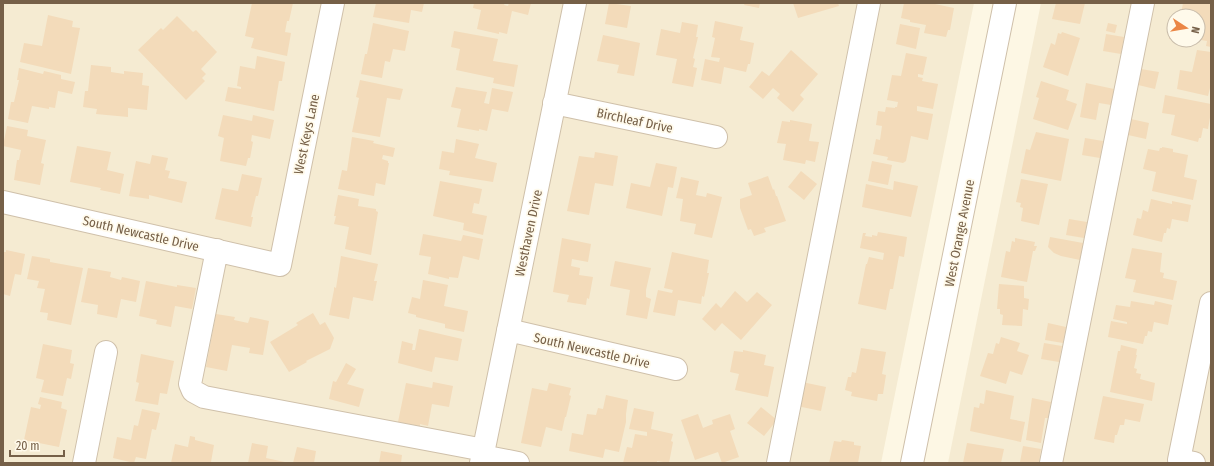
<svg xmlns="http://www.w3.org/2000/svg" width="1214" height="466" font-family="'Fira Sans Condensed',sans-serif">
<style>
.residential{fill:#f5ebd2;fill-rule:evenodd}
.building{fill:#f3dbba}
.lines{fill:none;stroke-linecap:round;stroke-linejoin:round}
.minor-casing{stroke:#cfc0aa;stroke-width:24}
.minor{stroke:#fff;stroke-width:22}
.labels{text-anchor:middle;stroke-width:3.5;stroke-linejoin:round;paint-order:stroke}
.street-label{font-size:13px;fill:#766048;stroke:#fffaeb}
</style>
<rect width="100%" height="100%" fill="#fdf7e4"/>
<path class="residential" d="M3,3H974L881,463H3Z
M1041,3H1211V463H948ZM1174,16H1198V40H1174Z"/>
<path class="building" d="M252,3H293L289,21H287L285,32L291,33L287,56L251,48L254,38L245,36Z
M376,3H424L422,12L411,10L409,23L373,17Z
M474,3H505L504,5L508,6L509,3H531L528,15L512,11L507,34L499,32V34L477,29L481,10L473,8Z
M609,3L631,6L627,28L605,24Z
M745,3H760L759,8L744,5Z
M793,3H838L839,6L798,18Z
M904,3H935V4L954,8L950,30H948L946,37L924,33L926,25L910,22V20L901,18Z
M1056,3H1085L1080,24L1052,19Z
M1183,3H1211V47L1206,46L1207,41L1201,40V38L1198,39V16H1185V15L1181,14Z
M48,15L73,21L72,27L80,28L71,74L20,62L24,43L42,46Z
M177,16L193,32L196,30L217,52L201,69L206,74L202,78L205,81L186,100L138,50L161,28L163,30Z
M715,21L743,27L740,40L754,43L750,64H748L746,72L724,67L721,84L701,80L705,59L719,62L720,58L711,57L715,38L712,37Z
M682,22L698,25L696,37H698L693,58L695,59L693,67L697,68L693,87L672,83L677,59L656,55L661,29L680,33Z
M373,23L409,31L405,51L393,49L390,62L385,61L382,78L361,74L365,54H367Z
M1108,23L1117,25L1115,33L1106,31Z
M900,24L920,28L916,49L896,44Z
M1170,29L1174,30V40L1169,39Z
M454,31L498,39L493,61L518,65L514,87L493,83L494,78L456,70L460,49L451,47Z
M1062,32L1080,38L1068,76L1043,67L1051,43L1055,45L1058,33L1061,34Z
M1106,34L1124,37L1121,54L1103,51Z
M603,35L640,43L634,76L617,73L619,65L597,61Z
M791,50L818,74L800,95L804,99L793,112L777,98L780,94L773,88L763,99L749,87L762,71L769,76Z
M1197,50L1211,52V89L1210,88L1208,96L1177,89L1180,70L1192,72Z
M906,53L927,57L923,75L918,74V77L923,78L922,81L938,84L933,109L917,106V111L933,114L928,140L911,136L906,161L903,163L887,160L888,157L873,154L876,139L880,140L882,126L876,125L878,111L885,112L886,107L895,108V107H897L898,102L887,100L892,75L901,76Z
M257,56L285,62L282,81H279L274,111L225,101L228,87L241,89V87L237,86L240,66L255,69Z
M91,65L111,67V72L124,74V71L143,73L142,85L149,86L147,110L128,108V117L96,114L97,109L83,107L85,91H88Z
M19,68L43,74L44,71L61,75V79L75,82L72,94L58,91L55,108L49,107V109L32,106L28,123L8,119L11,102H14L19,80H17Z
M1141,69L1159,72L1155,89L1138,85Z
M360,80L403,89L400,100L387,98L380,137L352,132L359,98L356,97Z
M1041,81L1069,90L1066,100L1077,104L1068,130L1033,119L1039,98L1036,97Z
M1086,83L1114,89L1111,105L1099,103L1096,120L1080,117Z
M456,87L487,92L484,103L489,104L492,88L513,92L508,112L492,109L487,131L479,129V131L457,127L461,109L451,107Z
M1165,95L1211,104V112L1208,129L1203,128L1201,138H1199L1198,142L1171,135L1175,115L1162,113Z
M223,115L252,121L253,115L274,120L270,139L252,135L251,141L253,142L250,158H248L246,166L220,161L224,138L218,136Z
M1131,119L1149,123L1146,139L1128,135Z
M790,120L812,124L809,141L819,142L815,162L806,160L805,164L783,160L786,144L777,143L782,121L790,122Z
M7,126L28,130L27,136L46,140L41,163L44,164L40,185L14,180L17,160H19L21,150L3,146Z
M1036,132L1069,139L1061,181L1021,173L1026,149L1030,150Z
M352,137L374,141L373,143L395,148L393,157L383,155L382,159L388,161V163H389L385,185L376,183L374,196L338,189L342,170L347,171Z
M1085,138L1103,141L1100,158L1082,155Z
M456,139L479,144L475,158L497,163L493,182L449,175L450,171L439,169L442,151L454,153Z
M77,146L111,152L107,170L124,174L120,194L100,190L101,188L70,182Z
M1162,147L1173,149V152L1188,155L1184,177L1197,180L1193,200L1152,191L1156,172L1143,169L1148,149L1159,151L1160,148H1162Z
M595,152L618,156L613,186L595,183L589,215L567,211L579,156L594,158Z
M152,155L168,158L165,170L170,171L168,178L187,182L182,203L149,195V199L129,196L136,161L150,164Z
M872,161L892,165L888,185L868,181Z
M656,163L677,167L673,188L668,187L662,216L626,208L631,183L650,187Z
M801,171L817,184L804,200L788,187Z
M242,174L262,178L258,196H256L251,217H253L251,227L215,219L222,188L238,191Z
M768,176L773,190L774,189L776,196H777L786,221L764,228L766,232L754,236L751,229L748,230L740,208V199L752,195L748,183Z
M681,177L699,181L696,195L706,197L707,193L722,197L712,238L694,234L696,224L680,221L683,199L676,198Z
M1021,179L1048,184L1039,225L1021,221L1023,208L1020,207L1021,203L1016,202Z
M440,181L482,189L479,204L474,203L472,213L487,216L483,235L463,230L464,223L433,216Z
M894,181L918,186L911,217L862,207L866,184L893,190Z
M338,195L359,199L358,206L376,209V211L378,212L371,255L345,249L349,227L334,224L336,216H334Z
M1151,199L1172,204V201L1191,205L1188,222L1172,219L1170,229L1167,228L1166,233H1164L1162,242L1133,235L1137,218L1141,219L1143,210L1148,212Z
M1069,219L1087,222L1084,238L1066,235Z
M878,232L907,237L904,257L899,256L893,289H890L886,310L858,304L866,264H867L869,257L883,260L884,253L860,248L863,233H866L865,236L872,237V235L877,236Z
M423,234L461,241L463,235L483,239L479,260L463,256L458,278L449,277V279L428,274L431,257L419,255Z
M1050,237L1083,243L1080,260L1061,256L1054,253L1048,247Z
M562,238L591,244L588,262L572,259L571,266L580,268L579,275L593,277L589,299L587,298L586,305L567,302L569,295L553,292Z
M1015,238L1035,242L1034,246H1037L1035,251H1033L1027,282L1001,277L1006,251L1010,252L1012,241L1015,242Z
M1132,248L1162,253L1160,272L1164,273L1163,278L1177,281L1173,300L1133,292L1136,280L1125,278Z
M6,250L25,254L21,275L15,274L10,296L3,294V252H6Z
M672,252L709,260L707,273H709L704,297L702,296L701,304L678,300L675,316L653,312L658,290L672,293L673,290L664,288Z
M32,256L50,259V262L83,268L71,325L47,320L48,313L40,312L45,289L37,288L39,281L27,279Z
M341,256L378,264L374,281H377L373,301L353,297L349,319L329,315L334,290V287L336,288Z
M615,261L651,268L646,290V297L651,299L647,319L626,315L630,290L610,286Z
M88,268L111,272L110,277L121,280L122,277L140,281L136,302L121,299L117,318L97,314L98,305L81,302Z
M423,280L448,285L444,306L468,311L464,332L445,328V324L416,317V315L408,313L412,297L420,299Z
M146,281L177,287V285L196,288L192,309L175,306L171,327L156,324L157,320L139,316Z
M999,284L1024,286V298L1029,299L1028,310L1023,309L1022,326L1002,325L1003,315L1000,314V309H997Z
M735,291L747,302L757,292L772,305L741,340L722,323L715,331L702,319L716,303L721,308Z
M1131,301L1154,305L1155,301L1172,305L1168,325L1154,322L1152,332L1148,331L1147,336H1145L1143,344L1108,337L1111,321L1127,324V322L1113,319L1116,305L1130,307Z
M313,313L320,325L325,322L334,338L330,349L306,361L307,362L289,372L270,342L298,325L296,323Z
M216,314L235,317L234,320L248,323L250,317L269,321L263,355L249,353L250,348L232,345L227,371L206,367Z
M1048,323L1066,327L1063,343L1045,340Z
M419,329L462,339L458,361L435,357L432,372L398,363L402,341L413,344L412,350H415Z
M1001,337L1020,343L1017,351L1029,355L1022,375L1010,371L1006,384L980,376L988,353L993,354L996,343L999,344Z
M1044,343L1062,346L1059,362L1041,359Z
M43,344L72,350L70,363L74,364L71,379L67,378L63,396L41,392L44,380L36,378Z
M1121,345L1137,349L1136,355H1137L1134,368L1137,369L1136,373L1141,374L1140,379L1155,383L1152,401L1110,392L1118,351H1120Z
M861,348L886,352L882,374L886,375L883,394H878L877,401L851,396L852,392L845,390L848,377H851L852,372L856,373Z
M743,350L766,355L764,365L774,367L768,397L735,390L739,374L730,372L734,351L743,352Z
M141,354L174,361L167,394L160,393L158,405L135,401L139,383L136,382Z
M346,363L356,369L347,384L364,389L359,407L329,399L333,381L336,382Z
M433,382L453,386L449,407L432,404L428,426L420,424V426L398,422L406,383L432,388Z
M802,382L826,387L821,411L797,406Z
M549,383L571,388L569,395L571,396L566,417H565L562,431L546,427L541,447L521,443L532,388L547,391Z
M986,390L1014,396L1010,419L1025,422L1021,442L970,431L974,407L979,408L980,403L984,404Z
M606,395L628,400L626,414V422L619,452L605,449L603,458L569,451L572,433L583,435L587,414L596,415L598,408L603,409Z
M1103,396L1144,404L1140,422L1125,419L1124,425H1120L1117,435H1115L1114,443L1094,439Z
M40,397L62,402L61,408L67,410L59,447L24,440L31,407L40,409L41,405L38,404Z
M1032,398L1051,402L1048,418H1045L1041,443L1026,440Z
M761,407L777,420L764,436L747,423Z
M634,408L654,412L651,429L673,434L671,441L673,442L669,463L657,461V463H623L627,447L632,448L635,434L647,436V432L629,429Z
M142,409L160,413L156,430L152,429L146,459L136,457L134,463L113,458L117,437L131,440L134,425L138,426Z
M698,414L703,428L713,424L712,420L730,414L735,429L730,431L739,457L722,463L718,452L695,460L681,420Z
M190,436L195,437V440L214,445L211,462L214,463H171L175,444L188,447Z
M842,440L854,442V445L861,446L858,463H829L834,441L841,442Z
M252,443L268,446L266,458L285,462V463H248Z
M967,443L1004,449L1001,463H963Z
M1023,446L1041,449L1039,463L1020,462Z
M297,447L316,451L314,463H293Z
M381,451L402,455L401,463H379Z"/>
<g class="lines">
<defs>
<path id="minor" d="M554,103L716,137
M3,202L280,265L333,3
M217,250L190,384L193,391L204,397L484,450
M508,330L676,369
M482,456L518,463
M84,463L106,352
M481,463L575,3
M778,463L869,3
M912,463L1005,3
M1051,463L1143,3
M1194,463L1179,460L1211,303"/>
</defs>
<use href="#minor" class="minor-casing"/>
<use href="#minor" class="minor"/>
</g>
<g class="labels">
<g class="street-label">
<text transform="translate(635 120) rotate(12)" y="5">Birchleaf Drive</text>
<text transform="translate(306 134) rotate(-78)" y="5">West Keys Lane</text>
<text transform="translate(141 233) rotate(13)" y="5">South Newcastle Drive</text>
<text transform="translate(528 233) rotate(-78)" y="5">Westhaven Drive</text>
<text transform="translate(959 233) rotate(-79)" y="5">West Orange Avenue</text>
<text transform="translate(592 350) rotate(13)" y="5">South Newcastle Drive</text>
</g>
</g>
<rect width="1214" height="466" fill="none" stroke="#766048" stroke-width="8"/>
<g transform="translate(1186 28) rotate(102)"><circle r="19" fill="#fffaeb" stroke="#c8bcaa"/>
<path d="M0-3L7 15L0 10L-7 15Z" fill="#eb8645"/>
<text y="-6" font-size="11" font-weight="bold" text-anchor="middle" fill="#766048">N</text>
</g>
<path d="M10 450v6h54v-6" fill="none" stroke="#766048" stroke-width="2"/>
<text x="16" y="450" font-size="12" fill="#766048" stroke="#fffaeb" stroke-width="3" paint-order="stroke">20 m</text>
</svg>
